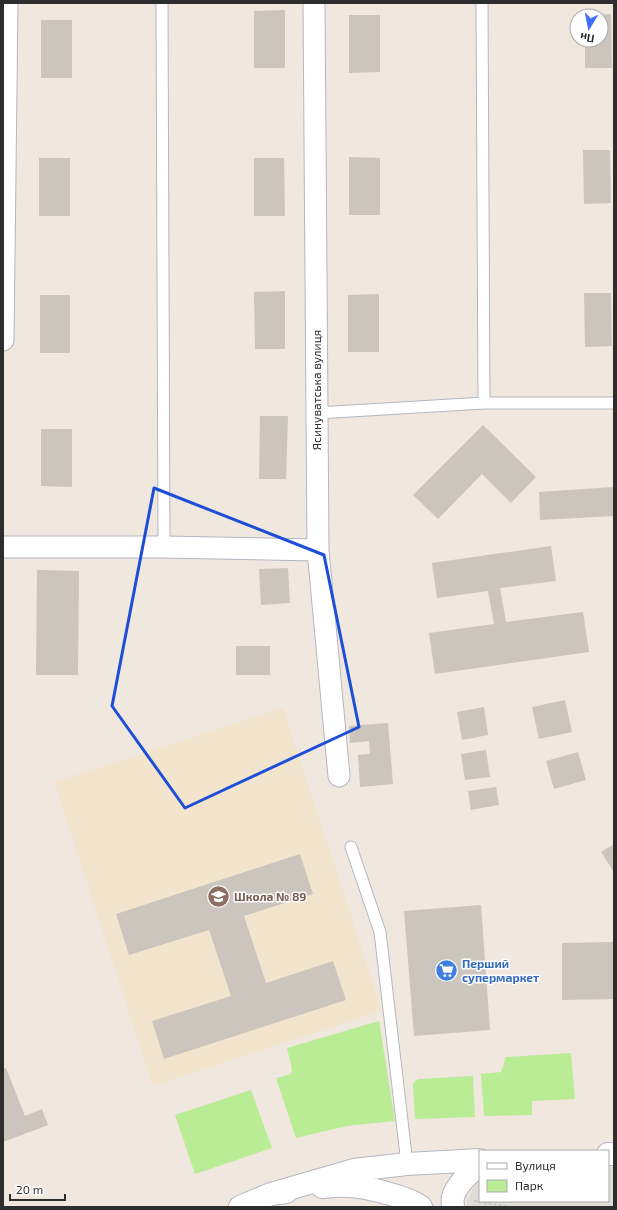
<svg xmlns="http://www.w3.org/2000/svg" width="617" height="1210" font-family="'Exo 2',sans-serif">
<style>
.education{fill:#f3e4cd}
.green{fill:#baec96}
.plaza{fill:#dfdbd6}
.building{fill:#cbc5bd}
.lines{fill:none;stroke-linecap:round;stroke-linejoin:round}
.service-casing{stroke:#b3b7c2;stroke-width:13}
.minor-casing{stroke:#b3b7c2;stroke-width:23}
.secondary-casing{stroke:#b3b7c2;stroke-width:24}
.path{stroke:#c8c8c8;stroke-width:2.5;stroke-dasharray:3 2;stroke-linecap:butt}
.service{stroke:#fff;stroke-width:11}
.minor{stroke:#fff;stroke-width:21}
.secondary{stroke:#fff;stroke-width:22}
.marked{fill:none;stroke:#1d4ed8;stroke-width:3;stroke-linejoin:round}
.labels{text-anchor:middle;stroke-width:3;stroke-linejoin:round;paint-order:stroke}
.street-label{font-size:12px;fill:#2d2d2d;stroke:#fff}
.education-label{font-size:12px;font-weight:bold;fill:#785e54;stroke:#fff;text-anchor:start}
.shop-label{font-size:12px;font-weight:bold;fill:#366cbe;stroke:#fff;text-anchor:start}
</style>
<rect width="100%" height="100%" fill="#f0e7df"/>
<path class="education" d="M283,708L382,1011L153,1086L54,782Z"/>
<path class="green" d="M379,1021L395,1121L347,1126L296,1138L276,1078L284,1076L291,1074L292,1069L287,1048Z
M571,1053L575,1099L532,1101V1115L484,1116L481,1074L501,1072L506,1057Z
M473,1076L475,1117L415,1119L413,1084L415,1081L419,1079Z
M251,1090L272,1148L195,1174L175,1115Z"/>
<path class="plaza" d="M608,1167H614V1207H467V1200L478,1180L480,1179V1201H608Z"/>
<path class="building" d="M285,10V68H254V11Z
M611,14L612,68H585V40H601V16H584V15Z
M349,15H380V72L349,73Z
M41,20H72V78H41Z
M583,150H610L611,203L584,204Z
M349,157L380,158V215H349Z
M39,158H70V216H39Z
M254,158H284L285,216H254Z
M285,291V349H255L254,292Z
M584,293H611L612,346L585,347Z
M379,294V352H348V295Z
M40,295H70V353H40Z
M260,416H288L286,479H259Z
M483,425L536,477L511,503L482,474L438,519L413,495Z
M41,429H72V487L41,486Z
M614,487V516L540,520L539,492Z
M551,546L556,581L500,588L506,622L583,612L589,652L435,674L429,633L494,624L488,591L437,598L432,563Z
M288,568L290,603L261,605L259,569Z
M37,570L79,571L78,675H36Z
M236,646H270V675H236Z
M565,700L572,732L539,739L532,707Z
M484,707L488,735L462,740L457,712Z
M388,723L393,784L360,787L358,755L370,754L369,741L350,743L349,726Z
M486,750L490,777L465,780L461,754Z
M578,752L586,780L554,789L546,761Z
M496,787L499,805L471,810L468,791Z
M614,844V872L601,852Z
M300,854L313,894L244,916L266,983L333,961L346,1000L164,1059L152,1021L231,996L209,930L129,955L116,914Z
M481,905L490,1030L414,1036L404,911Z
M614,942V999L562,1000V943Z
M6,1068L25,1116L42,1109L48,1125L3,1142V1069Z"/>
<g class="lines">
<defs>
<path id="service" d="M162,3L164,547
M482,3L484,403
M317,413L484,403H614
M351,847L380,932L407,1164"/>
<path id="minor" d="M314,3L318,550L339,776
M3,340L7,3
M3,547H164L318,550"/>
<path id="secondary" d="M608,1154H614
M322,1187C331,1186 341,1185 350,1186C366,1187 409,1197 421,1207
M271,1194L354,1170L407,1164L480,1160
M240,1207L271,1194L286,1192
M453,1207C453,1204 452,1200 453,1197C456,1186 470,1171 480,1165"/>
</defs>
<use href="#service" class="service-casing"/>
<use href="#minor" class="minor-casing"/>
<use href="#secondary" class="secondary-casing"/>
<path class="path" d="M474,1201L509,1207"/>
<use href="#service" class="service"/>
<use href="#minor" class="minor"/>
<use href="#secondary" class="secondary"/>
</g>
<path class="marked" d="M154,488L324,555L359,727L185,808L112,706Z"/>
<defs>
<symbol id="school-disc" viewBox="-11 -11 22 22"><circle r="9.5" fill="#8d6e63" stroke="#fff"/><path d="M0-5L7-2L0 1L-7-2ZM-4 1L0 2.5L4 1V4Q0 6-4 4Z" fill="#fff"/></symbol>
<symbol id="supermarket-disc" viewBox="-11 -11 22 22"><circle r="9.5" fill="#3f7fe0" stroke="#fff"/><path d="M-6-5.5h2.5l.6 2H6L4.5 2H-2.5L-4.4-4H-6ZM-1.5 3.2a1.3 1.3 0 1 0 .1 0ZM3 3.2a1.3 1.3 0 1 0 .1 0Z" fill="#fff"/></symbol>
</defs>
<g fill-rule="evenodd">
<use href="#school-disc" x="206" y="884" width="25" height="25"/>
<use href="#supermarket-disc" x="434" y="958" width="25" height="25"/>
</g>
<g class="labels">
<g class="street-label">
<text transform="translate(317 390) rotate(-90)" y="4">Ясинуватська вулиця</text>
</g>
<g class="education-label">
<text x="234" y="901">Школа № 89</text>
</g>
<g class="shop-label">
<text x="462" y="968">Перший<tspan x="462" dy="14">супермаркет</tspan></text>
</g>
</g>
<rect width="617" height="1210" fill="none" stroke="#2d2d2d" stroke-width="8"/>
<rect x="479" y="1150" width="130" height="52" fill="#ffffff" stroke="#ababab"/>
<rect x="487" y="1163" width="20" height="6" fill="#ffffff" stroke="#ababab"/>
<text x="515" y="1170" font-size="12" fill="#2d2d2d">Вулиця</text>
<rect x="487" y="1180" width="20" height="12" fill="#baec96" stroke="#ababab"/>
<text x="515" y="1190" font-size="12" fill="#2d2d2d">Парк</text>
<g transform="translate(589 28) rotate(190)"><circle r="19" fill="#ffffff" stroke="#ababab"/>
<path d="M0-3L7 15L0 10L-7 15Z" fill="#3d70ff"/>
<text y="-6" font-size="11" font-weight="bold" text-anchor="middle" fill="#2d2d2d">Пн</text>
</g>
<path d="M10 1194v6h55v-6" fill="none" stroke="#2d2d2d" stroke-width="2"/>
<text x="16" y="1194" font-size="12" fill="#2d2d2d" stroke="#ffffff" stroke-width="3" paint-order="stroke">20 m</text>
</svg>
